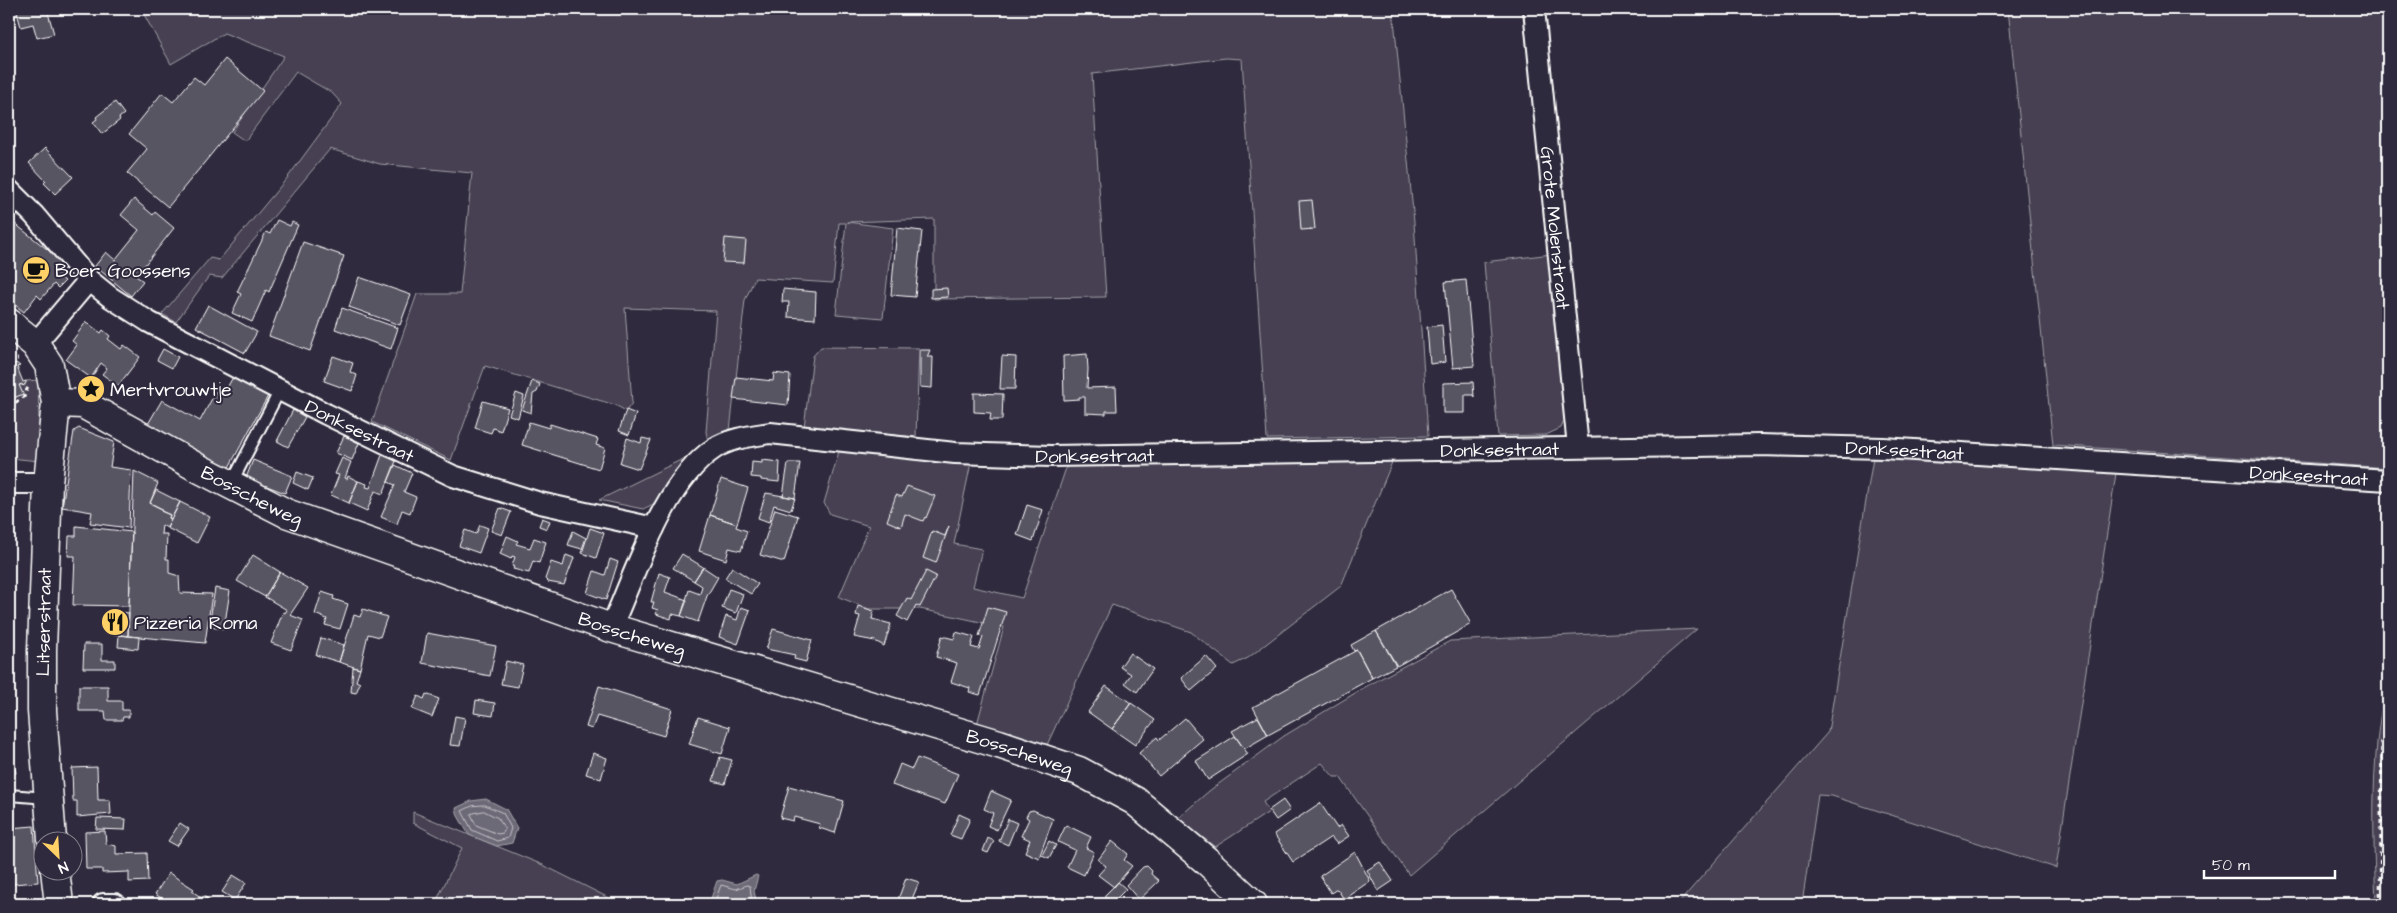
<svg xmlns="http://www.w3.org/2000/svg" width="2397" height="913" font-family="'Architects Daughter',sans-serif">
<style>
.green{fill:#464152;stroke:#a2a0a8}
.water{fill:#6d6a77;stroke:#a7a6ad}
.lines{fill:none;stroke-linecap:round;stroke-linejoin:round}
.shore{stroke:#c5c3c9;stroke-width:1}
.building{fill:#595564;stroke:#fff}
.lane-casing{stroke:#fff;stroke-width:14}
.street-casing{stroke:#fff;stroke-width:24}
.secondary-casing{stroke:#fff;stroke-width:31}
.path{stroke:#fff;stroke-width:3;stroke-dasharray:4 4;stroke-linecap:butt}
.lane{stroke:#2f2a3d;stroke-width:10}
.street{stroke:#2f2a3d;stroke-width:20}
.secondary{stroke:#2f2a3d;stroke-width:28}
.labels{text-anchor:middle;stroke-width:4;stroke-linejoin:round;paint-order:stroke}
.street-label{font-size:19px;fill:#fff;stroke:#2f2a3d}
.poi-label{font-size:19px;fill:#fff;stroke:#2f2a3d;text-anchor:start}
</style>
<rect width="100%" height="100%" fill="#2f2a3d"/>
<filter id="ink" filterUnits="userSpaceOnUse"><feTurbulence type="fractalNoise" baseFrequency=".02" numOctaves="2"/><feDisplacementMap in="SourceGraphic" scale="10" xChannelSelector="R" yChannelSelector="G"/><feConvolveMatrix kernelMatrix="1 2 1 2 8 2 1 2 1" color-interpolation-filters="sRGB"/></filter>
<g filter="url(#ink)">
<path class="green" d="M141,9H1393L1414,222L1428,436L1267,439L1242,59L1226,58L1092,74L1106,297L934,299V219L847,222L893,228L883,318L836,314L846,223H839L833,283L755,278L745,300L730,430L708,441L706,432L716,311L625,308L632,403L626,411L615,405L485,366L451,460L372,422L417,294H460L472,173L380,164L330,149L222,278L209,276L176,322L162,314L210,258L219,260L288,177L342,104L332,93L296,72L245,141L232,132L284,56L224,33L171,64Z
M2008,9H2388V468L2053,445Z
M1552,254L1568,412L1561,428L1546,435L1498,436L1484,262Z
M821,347L919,348L916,437L804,427L813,356Z
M38,380L40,461L9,458V400L23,394L19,385L25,386L26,381Z
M840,448L972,458L954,544L982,549L973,587L1022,598L1069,459L1395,455L1341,586L1248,658L1233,665L1191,632L1112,605L1046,747L977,724L1004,627L920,609H869L839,597L869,526L830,514L824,503Z
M1874,452L2117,467L2056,868L1832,796L1818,795L1802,904H1678L1828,732Z
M693,454L666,498L643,509L599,500Z
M1697,629L1409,875L1340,777H1334L1322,763L1263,802L1269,812L1215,847L1178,818L1209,791L1284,736L1365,687L1450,641Z
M2388,677V904H2376C2373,829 2370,750 2388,677Z
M413,812L543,865L621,904H435L462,848L413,823Z"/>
<path class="water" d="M486,799L506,809L517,828L512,843L497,846L469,835L458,816L456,808L471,801Z
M756,875L758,876L754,891L757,904H709L717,881L722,880L737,884Z"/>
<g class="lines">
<path class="shore" d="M485,805L503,813L511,828L508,838L497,841L472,830L462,811L472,806Z
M484,811L498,818L505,829L503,833L498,834L476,825L471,814Z
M714,904L721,885L736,889L747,885L750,886L752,904"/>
</g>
<path class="building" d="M16,9H47L54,34L37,38L33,24L21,27Z
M225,59L263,91L168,207L127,173L147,149L129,134L162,93L173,102L194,77L204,85Z
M115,102L124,114L119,118L120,120L102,134L93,122L97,119L96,117Z
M45,148L73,177L55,194L44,183L46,181L29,163Z
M134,199L153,215L155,212L174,228L136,276L143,281L131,296L95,266L106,252L115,260L139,230L121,215Z
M1312,200L1315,229L1301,230L1299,201Z
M9,219L67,265L59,276L65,281L58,288L54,284L41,299L37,295L24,312L9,300Z
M277,220L290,226L292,222L298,225L269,292L266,290L252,322L232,313L241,294L237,292L266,232L270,234Z
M897,228L922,231L915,297L891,295Z
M725,238L746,240L744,263L723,262Z
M303,242L344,256L310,351L269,336Z
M359,277L411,295L400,325L349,307Z
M1466,280L1474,366L1453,368L1445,282Z
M947,288L948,297L931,298V289Z
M783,289L816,292L815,319L788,317L789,302H782Z
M208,305L257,332L245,353L196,327Z
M342,308L398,328L391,349L335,329Z
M86,322L101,333L103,330L110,336L108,339L121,349L124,345L140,357L118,386L102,374L107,368L101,363L91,378L66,360L77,345L72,341Z
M1442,325L1445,362L1430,364L1427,327Z
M163,349L178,357L172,368L157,360Z
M920,350H930L927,357H933L932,388L920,387Z
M1087,354L1088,369L1087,388L1116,387L1117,411H1106V414L1085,413V397H1079V399L1064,400L1063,356Z
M333,356L353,363L350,372L357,375L352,391L324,381Z
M1002,356L1016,357L1015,389H1000Z
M16,363L20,366L17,367L23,382L26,381V383L23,386L22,384L19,385L23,394L9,400V365L10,368Z
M774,373L790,375L788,405L733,399L736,377L773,381Z
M233,377L268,396L228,469L148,424L162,400L200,421L216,391L223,395Z
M532,381L540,384L537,392L533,394L531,413L522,410Z
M1473,382L1474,397L1473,395H1465V413H1443V383Z
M516,393L524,396L518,418L509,415Z
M974,393L1003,394L1002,420H990L991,413L974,412Z
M483,401L508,408L501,431L493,428L491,433L475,428Z
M293,410L305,417L288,447L277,441Z
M626,410L636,414L629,435L619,431Z
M529,422L549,428L550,424L598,439L596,445L605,448L599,469L522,445Z
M79,428L114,442L110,467L131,470L129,528L90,523L92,512L62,507L74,431Z
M344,436L359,443L352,460L336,453Z
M627,438L641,443L642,438L651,440L639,469L620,463Z
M382,455L396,461L383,494L375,491L367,511L349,503L358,481L367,484L366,487L370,488Z
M342,458L351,462L345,478L347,479L348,476L358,481L349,503L331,495L339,475L335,474Z
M253,460L292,476L285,493L246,478Z
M762,460L780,462L779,482L761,480V478L751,477L752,462L762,463Z
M788,463H800L795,498L783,496Z
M395,465L412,473L404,492L416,497L410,513L402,510L397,524L381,517L395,485L388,482Z
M134,471L158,483L150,503L162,509L161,511L170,515L169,518L171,519L167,528L162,525L161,534H167L166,559H169V573L179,576L180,593L212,594L205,643L128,636Z
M297,472L313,478L308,490L293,483Z
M721,479L748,488L737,524L710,515Z
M907,486L935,496L926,518L925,517L923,521L905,514L901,527L887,521L896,495L902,497Z
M156,490L180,502L171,519L169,518L170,515L161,511L162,509L150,503Z
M766,493L795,498L791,510L774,505L769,522L758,518Z
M180,502L210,517L197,543L167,528Z
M1027,505L1043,510L1033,541L1017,535Z
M500,508L511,512L502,535L491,531Z
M775,509L798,516L784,562L760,555Z
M710,515L737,524L736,527L747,531L741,551L729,548L726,560L699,551Z
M542,518L550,521L547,529L539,526Z
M480,525L488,528L479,553L459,546L465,530L476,534Z
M76,526L132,532L129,606L73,605L75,556H68L69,536H76Z
M949,526L936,563L923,558L932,531L945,536Z
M590,528L604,533L596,558L582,553Z
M573,531L586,538L582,549L568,545Z
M507,536L518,541L516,544L530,548L534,538L546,542L539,563L533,561L529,573L513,569L514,567L512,566L515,557L512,556L511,559L500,554Z
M682,554L703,567L694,581L673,568Z
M253,555L280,572L265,597L237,581Z
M566,555L574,558L564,585L548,582L545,579L551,562L563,566Z
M610,559L618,562L606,600L587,593L594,571L605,575Z
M703,567L718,577L707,596L698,622L681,616L689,590L700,594L702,586L694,581Z
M732,567L758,584L751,594L725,578Z
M926,571L936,576L920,607L916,605L907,622L897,616L907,598L911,600Z
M280,572L308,588L290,615L303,620L291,650L271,643L283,612L285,613L287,610L265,597Z
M659,573L670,577L665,592L687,600L681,616L672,614L671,619L656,614L658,610L652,608L654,602H651Z
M215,588L230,591L224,629L209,627Z
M729,589L743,594L736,613L722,608Z
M1451,589L1471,624L1397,666L1376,631Z
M322,592L334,596L333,599L348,604L340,629L325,625L327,619L315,614Z
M858,606L874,611L872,619L891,624L884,646L875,641L854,637L860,616L856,615Z
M741,607L750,610L738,644L719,637L726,616L737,620Z
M988,607L1006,612L980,695L969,692L970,688L951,682L957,663L936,657L942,636L954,639L956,632L974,637L971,647L979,649L983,637L979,636Z
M363,609L387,617L380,637L368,634L360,669L339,662L354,615L360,617Z
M106,611L129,613L128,636L105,633Z
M773,629L812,640L806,662L794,659L795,655L766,649Z
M1376,631L1396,666L1372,678L1357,650L1354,651L1351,645Z
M427,633L496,646L490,676L422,663Z
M119,635L139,637L138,649L118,647Z
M321,638L344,645L339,662L316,655Z
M84,644H102V660H115V668H83Z
M1357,650L1372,678L1268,735L1253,707Z
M1130,653L1153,669L1137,692L1125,683L1131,674L1120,667Z
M1206,656L1217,669L1191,691L1181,678Z
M506,661L523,665L518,687L501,684Z
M353,667L360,669L356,681L360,683L356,693L351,692Z
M79,686H108V701H122V710H129V717H123L122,720H106L105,711H79Z
M599,686L672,709L664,736L597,716L592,729L586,727Z
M1106,686L1131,703L1112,729L1088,712Z
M426,694L439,699L432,717L412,709L418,696L424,699Z
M476,700L495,703L493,716L474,713Z
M1131,703L1155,720L1135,745L1112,729Z
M455,716L465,718L460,746L450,745Z
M698,717L730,727L722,754L689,744Z
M1258,717L1268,735L1244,749L1232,731Z
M1185,718L1203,739L1159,776L1139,753L1157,737L1159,740Z
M1235,736L1248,754L1208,780L1196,761Z
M9,746L16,773L9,775Z
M593,753L607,758L601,779L586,774Z
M720,757L732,760L725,784L713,781Z
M917,758L958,774L945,804L892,785L900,764L912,769Z
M97,767L98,800H110L111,814L77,817V801H73L72,768Z
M789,786L844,801L835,833L819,828L820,824L794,817L793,821L780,818Z
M991,791L1011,800L997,830L988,826L993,813L984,809Z
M1283,800L1290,810L1276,820L1269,810Z
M1320,803L1337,828L1341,825L1349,836L1337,844L1331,837L1293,862L1274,834Z
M1033,810L1053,819L1039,858L1025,852L1030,840L1021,836L1029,819L1026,817L1029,811Z
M959,814L970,819L961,839L950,835Z
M97,818L126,819L125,830L96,829Z
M1008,819L1017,823L1008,845L999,841Z
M180,823L189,829L177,846L168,841Z
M1066,825L1091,837L1086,848L1094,852L1084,875L1067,867L1075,850L1058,842Z
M34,826L38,882L12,884L11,878H9V828Z
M105,831L106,844L116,846V854L147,853L148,881L129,882V872L102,873V869H86L85,832Z
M988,838L994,841L988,853L983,851Z
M1049,841L1056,845L1049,858L1042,855Z
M1112,841L1128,854L1124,860L1132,866L1114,887L1098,875L1106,866L1098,860Z
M1355,852L1370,881L1344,899L1337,889L1331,893L1320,876Z
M1380,862L1393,881L1378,891L1367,870Z
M1147,866L1152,871L1151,874L1159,881L1139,900L1126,885L1143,867Z
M169,873L194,889L192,891L202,898L203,896L216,904H170L155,894Z
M233,875L246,883L235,900L222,892Z
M906,878L919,882L910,904L897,902Z
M1118,882L1126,889L1112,903L1104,896Z"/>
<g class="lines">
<defs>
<path id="lane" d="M231,484L280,390
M9,795L47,798"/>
<g id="street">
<path id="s1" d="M1534,9L1578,447"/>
<path id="s2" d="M9,190L34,215L89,280L110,297L149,322L326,414L453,476L540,503L654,528"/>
<path d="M35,344L89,280"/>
<path d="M9,483H48"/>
<path id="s3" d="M611,628C635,574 664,481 715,448C731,438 752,436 770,433L955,453L1051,456L1760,445L1883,448L2388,480"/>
<path d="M103,904H115"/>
</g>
<g id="secondary">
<path d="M9,323L35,344L49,365L56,403L48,483L42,650V711L52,840"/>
<path id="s4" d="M56,403L83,404L198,468L286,513L611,628L999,744L1079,771L1135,801L1208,862L1253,904"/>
<path d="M55,870L59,904"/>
</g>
</defs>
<use href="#lane" class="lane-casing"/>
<use href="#street" class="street-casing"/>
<use href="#secondary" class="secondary-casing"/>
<path class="path" d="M9,359H18
M9,407L24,397L29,384
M2380,904L2382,736L2388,699"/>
<use href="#lane" class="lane"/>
<use href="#street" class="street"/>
<use href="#secondary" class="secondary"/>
</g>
</g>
<defs>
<symbol id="cafe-disc" viewBox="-11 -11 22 22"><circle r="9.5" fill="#ffd166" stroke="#2f2a3d"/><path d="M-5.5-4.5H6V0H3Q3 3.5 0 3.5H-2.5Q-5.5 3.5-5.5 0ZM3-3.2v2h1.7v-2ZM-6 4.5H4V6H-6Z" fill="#111"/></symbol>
<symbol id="sight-disc" viewBox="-11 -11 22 22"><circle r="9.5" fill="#ffd166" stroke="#2f2a3d"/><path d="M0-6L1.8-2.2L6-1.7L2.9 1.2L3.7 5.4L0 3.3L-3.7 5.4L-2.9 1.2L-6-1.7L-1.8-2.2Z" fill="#111"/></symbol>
<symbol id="restaurant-disc" viewBox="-11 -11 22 22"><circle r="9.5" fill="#ffd166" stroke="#2f2a3d"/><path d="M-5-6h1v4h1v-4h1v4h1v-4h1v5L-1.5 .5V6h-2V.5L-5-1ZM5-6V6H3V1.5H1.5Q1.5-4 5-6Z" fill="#111"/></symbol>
</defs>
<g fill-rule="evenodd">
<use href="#cafe-disc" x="20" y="254" width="32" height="32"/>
<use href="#sight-disc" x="75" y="373" width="32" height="32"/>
<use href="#restaurant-disc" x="99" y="606" width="32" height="32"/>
</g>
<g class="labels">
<g class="street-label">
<text dy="7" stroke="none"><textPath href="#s1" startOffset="220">Grote Molenstraat</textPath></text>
<text dy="7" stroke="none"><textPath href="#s2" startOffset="431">Donksestraat</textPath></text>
<text dy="7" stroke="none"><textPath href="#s3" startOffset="999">Donksestraat</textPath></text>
<text dy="7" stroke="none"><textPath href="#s3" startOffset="1404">Donksestraat</textPath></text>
<text dy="7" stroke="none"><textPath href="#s3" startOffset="594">Donksestraat</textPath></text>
<text dy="7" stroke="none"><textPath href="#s3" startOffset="1809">Donksestraat</textPath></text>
<text dy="7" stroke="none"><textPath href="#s4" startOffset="219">Bosscheweg</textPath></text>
<text transform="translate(43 622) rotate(-89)" y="7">Litserstraat</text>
<text dy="7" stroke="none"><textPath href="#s4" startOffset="624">Bosscheweg</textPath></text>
<text dy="7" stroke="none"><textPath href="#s4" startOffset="1029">Bosscheweg</textPath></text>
</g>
<g class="poi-label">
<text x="55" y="277">Boer Goossens</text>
<text x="110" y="396">Mertvrouwtje</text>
<text x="134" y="629">Pizzeria Roma</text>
</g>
</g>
<rect width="2397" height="913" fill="none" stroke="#2f2a3d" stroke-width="30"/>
<rect x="15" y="15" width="2367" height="883" fill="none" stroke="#fff" stroke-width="2" filter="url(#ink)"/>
<g transform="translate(58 856) rotate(155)"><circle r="24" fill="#2f2a3d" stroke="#827f8b"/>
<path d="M0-4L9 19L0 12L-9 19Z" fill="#ffd166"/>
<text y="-8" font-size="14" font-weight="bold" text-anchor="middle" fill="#ffffff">N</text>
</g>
<path d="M2204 870v8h131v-8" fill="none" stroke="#ffffff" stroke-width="2.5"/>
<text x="2212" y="870" font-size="15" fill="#ffffff" stroke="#2f2a3d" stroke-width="4" paint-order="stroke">50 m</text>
</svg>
